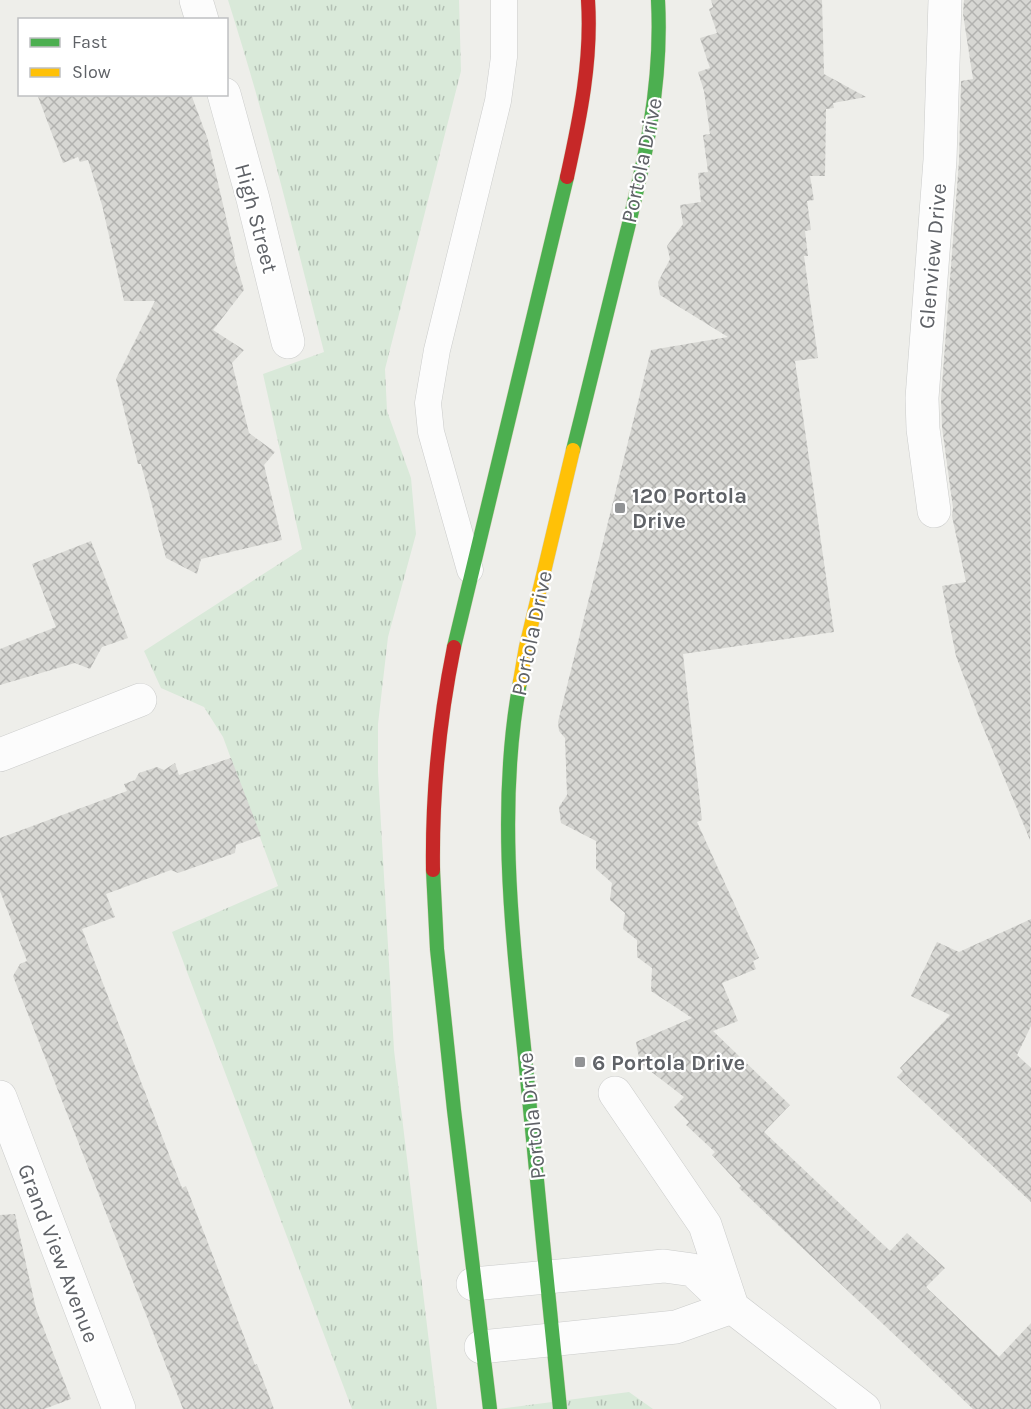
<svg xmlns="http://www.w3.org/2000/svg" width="1031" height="1409" font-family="Karla,sans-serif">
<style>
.grass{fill:url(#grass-tufts)}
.building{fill:url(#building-cross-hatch)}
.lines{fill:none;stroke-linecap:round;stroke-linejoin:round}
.lane-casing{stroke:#cbcccb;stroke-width:27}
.street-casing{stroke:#cbcccb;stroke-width:34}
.fast-casing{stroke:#d4d0ba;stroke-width:15}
.slow-casing{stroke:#d4d0ba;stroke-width:15}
.jam-casing{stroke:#d4d0ba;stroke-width:15}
.lane{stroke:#fcfcfc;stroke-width:26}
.street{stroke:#fcfcfc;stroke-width:33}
.fast{stroke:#4caf50;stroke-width:14}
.slow{stroke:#ffc107;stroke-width:14}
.jam{stroke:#c62828;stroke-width:14}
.poi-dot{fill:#919395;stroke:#fff;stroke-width:2}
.labels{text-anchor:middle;stroke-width:4.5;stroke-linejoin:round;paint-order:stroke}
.street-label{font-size:22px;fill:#5f6267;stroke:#fff}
.poi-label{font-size:22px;font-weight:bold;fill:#5f6267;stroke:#fff;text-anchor:start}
</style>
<defs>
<pattern id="grass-tufts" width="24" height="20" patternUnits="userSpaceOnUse" patternTransform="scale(1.5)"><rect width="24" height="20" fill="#d9e9d9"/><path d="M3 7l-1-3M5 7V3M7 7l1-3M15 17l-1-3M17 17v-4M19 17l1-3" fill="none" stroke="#b3c0b4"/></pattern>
<pattern id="building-cross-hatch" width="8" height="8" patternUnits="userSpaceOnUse" patternTransform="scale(1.5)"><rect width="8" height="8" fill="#d7d7d3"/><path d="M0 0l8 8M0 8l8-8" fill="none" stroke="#b2b2af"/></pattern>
</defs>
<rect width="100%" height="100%" fill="#eeeeea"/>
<path class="grass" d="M228,0H459L461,71L385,369L387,411L411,478L416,534L388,637L378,724V772L394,1050L437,1409H352L172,932L278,886L223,737L204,707L161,688L144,651L302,549L263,374L324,352C294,234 265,116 228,0Z
M629,1392L653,1409H498Z"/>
<path class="building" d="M711,0H822L824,74L866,97L833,103L834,108L826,109L825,176H810L814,200L807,201L811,230L805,231L808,256H804L818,358L795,361L834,632L683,654L702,820L697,822L759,958L753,961L756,969L722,983L738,1021L713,1031L790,1105L764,1132L890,1251L907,1233L945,1268L926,1287L999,1357L1031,1323V1409H973L739,1188L741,1186L712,1155L715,1152L686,1125L689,1122L674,1107L684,1097L640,1063L636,1042L692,1018L651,991L652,968L637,957V940L623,929L625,913L610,900L612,883L596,869V841L561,823L559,807L567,795L565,738L559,731L558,722L651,350L728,337L660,295L658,282L670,259L667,246L683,224L680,205L701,202L698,173L708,172L703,135L710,134L704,91L698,72L710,68L700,38L717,33L709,9L713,7Z
M964,0H1031L1030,840L980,720L956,656L942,586L966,582L952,516L953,508L942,427L941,398L959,161L961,81L973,79L963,14Z
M37,94H191L208,140L235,256L234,257L244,290L213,330L244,350L232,363L249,433L275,452L264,465L282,540L201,559L197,574L166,558L141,464H138L116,379L155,301H124L102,205L88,160L80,162L78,157L63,163Z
M91,541L128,638L102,647L90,669L75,663L0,685V649L56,627L32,564Z
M231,758L261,836L236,845L235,853L178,873L171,870L106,894L115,917L82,929L182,1188L186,1186L255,1365L257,1364L274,1409H183L13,976L20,964L27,961L0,891V838L127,791L124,784L135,780L139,773L157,767L164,770L175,763L179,775Z
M1031,919V1026L1017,1055L1031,1068V1202L897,1077L903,1071L900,1068L950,1015L911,996L937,942L959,952Z
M15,1214L36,1309L71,1399L44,1409H0V1215Z"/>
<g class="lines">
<defs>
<path id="lane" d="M470,570L431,432L428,403L437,350L498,101L504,57V0"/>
<path id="street" d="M196,0L202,20
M224,94L253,199L288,342
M934,511L923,429L922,398L940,160L945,0
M0,755L140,700
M615,1093L705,1225L731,1303
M0,1097L119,1409
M473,1284L664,1266L693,1270L732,1307L864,1409
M481,1347L676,1327L732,1307"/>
<path id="fast" d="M573,450C589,387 604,324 620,260C642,171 663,93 658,0
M454,647L567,177
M520,682C497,806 512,932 525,1057C536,1174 548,1292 560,1409
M433,870L437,949L454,1110L490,1409"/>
<path id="slow" d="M520,682L526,647L573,450"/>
<path id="jam" d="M567,177C580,118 592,60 588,0
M433,870C432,795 439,721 454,647"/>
</defs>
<use href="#lane" class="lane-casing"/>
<use href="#street" class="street-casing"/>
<use href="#fast" class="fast-casing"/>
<use href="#slow" class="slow-casing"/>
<use href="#jam" class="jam-casing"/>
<use href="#lane" class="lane"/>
<use href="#street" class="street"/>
<use href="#fast" class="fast"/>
<use href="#slow" class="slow"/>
<use href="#jam" class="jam"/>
</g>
<g class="poi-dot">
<rect x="614" y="502" width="12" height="12" rx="3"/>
<rect x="574" y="1056" width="12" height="12" rx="3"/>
</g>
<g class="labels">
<g class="street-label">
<text transform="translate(641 160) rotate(-78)" y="8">Portola Drive</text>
<text transform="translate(257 218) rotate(75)" y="8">High Street</text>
<text transform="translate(932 256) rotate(-85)" y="8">Glenview Drive</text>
<text transform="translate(531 633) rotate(-78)" y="8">Portola Drive</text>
<text transform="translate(531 1116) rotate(-96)" y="8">Portola Drive</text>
<text transform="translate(59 1253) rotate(69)" y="8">Grand View Avenue</text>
</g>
<g class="poi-label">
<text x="632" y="503">120 Portola<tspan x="632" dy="25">Drive</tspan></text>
<text x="592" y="1070">6 Portola Drive</text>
</g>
</g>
<rect x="18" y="18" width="210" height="78" fill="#ffffff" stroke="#bfc0c2" stroke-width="1.5"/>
<rect x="30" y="38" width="30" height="9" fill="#4caf50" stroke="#bfc0c2" stroke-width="1.5"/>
<text x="72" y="48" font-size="18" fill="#5f6267">Fast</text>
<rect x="30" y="68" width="30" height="9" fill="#ffc107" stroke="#bfc0c2" stroke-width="1.5"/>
<text x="72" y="78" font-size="18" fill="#5f6267">Slow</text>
</svg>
